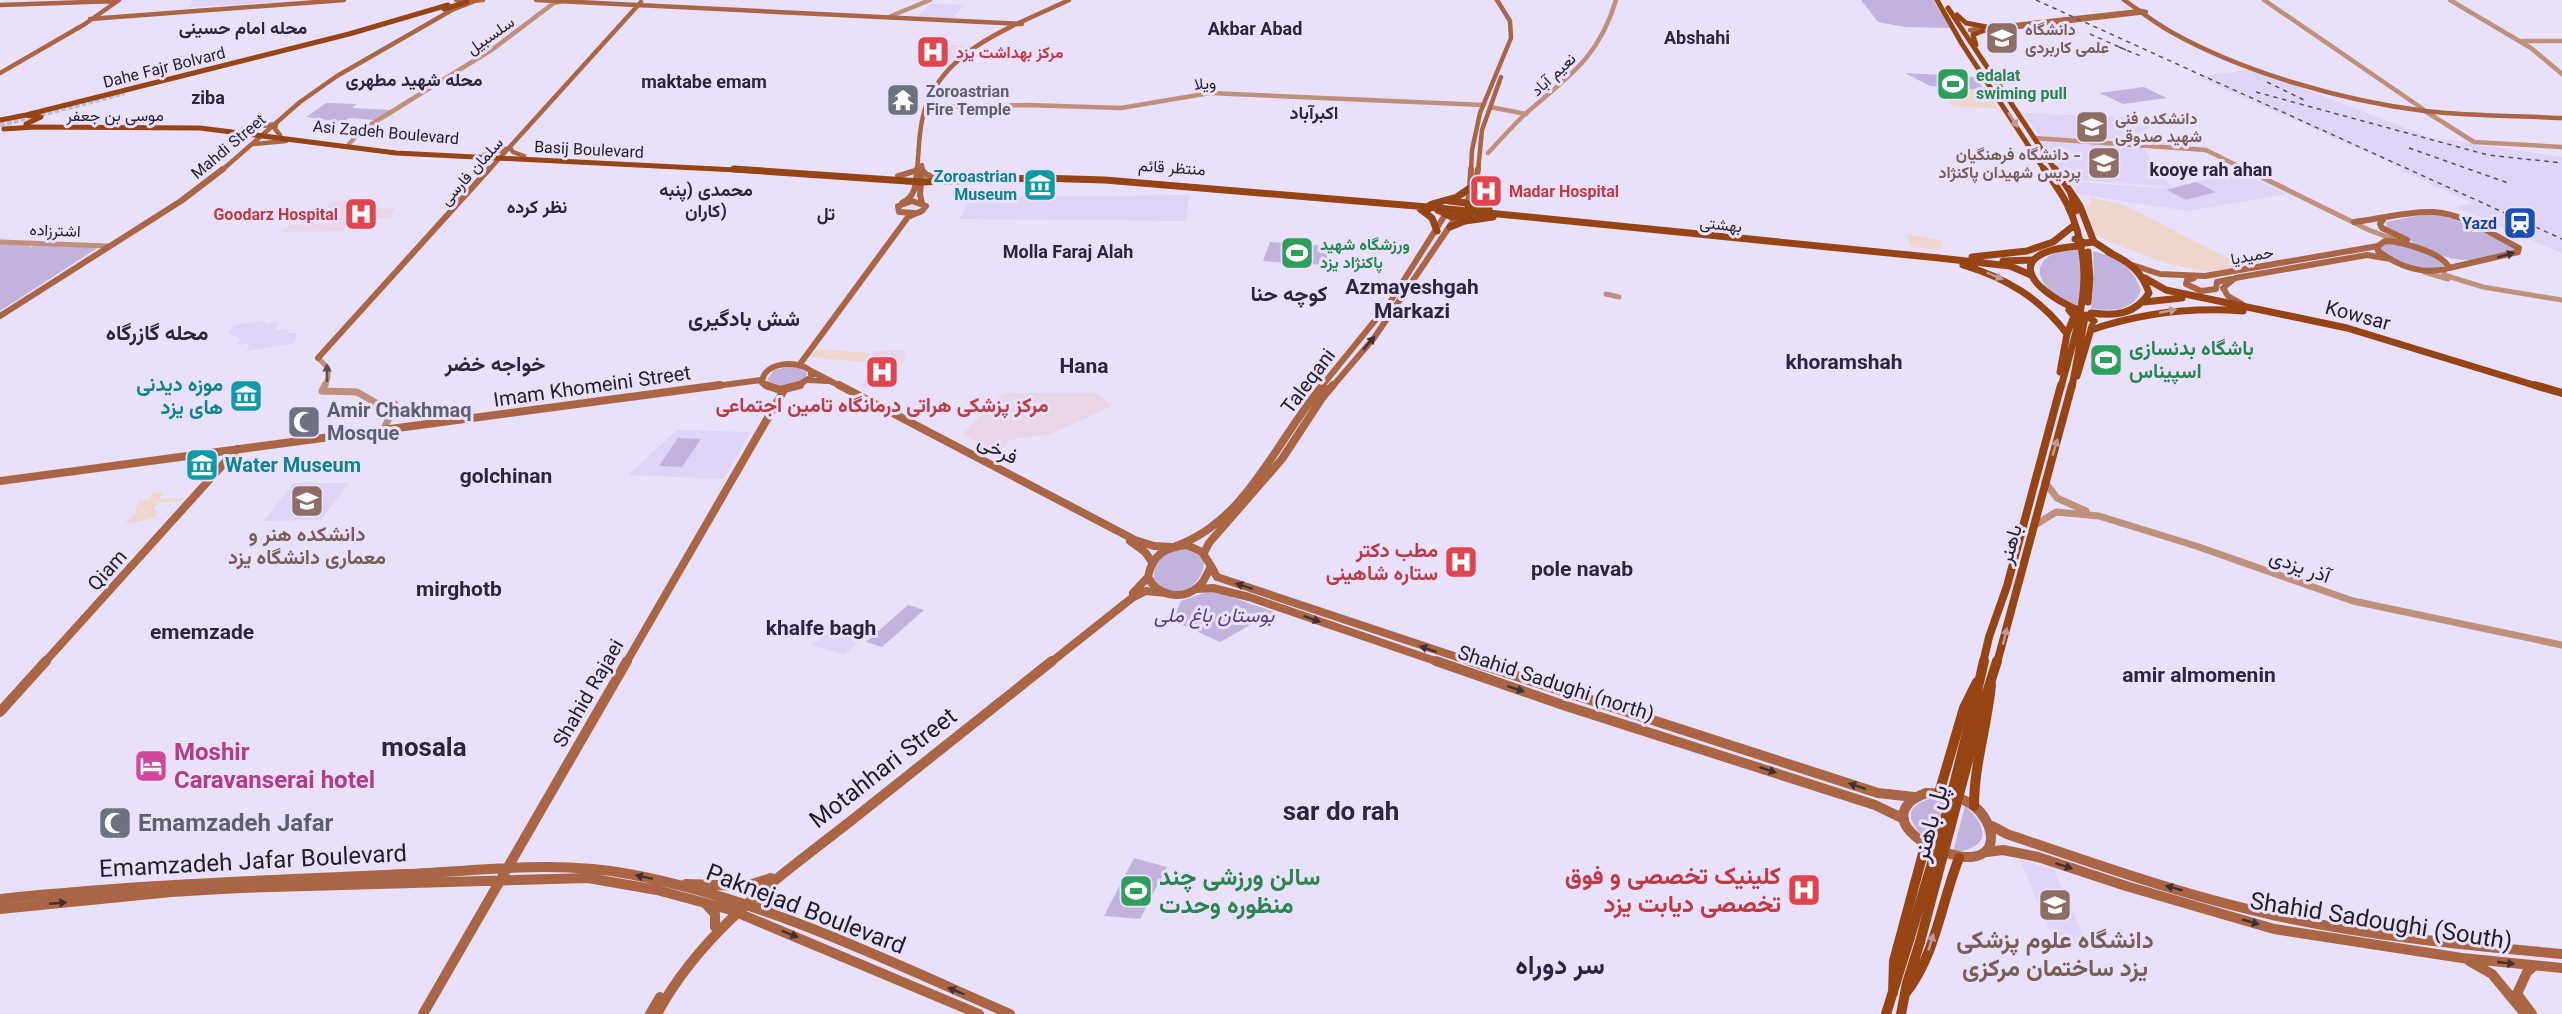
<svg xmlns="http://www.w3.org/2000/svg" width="2562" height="1014" font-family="Georgia,Vazirmatn,serif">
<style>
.commercial{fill:#eed6cd}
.built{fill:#dfd3f6}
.medical{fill:#e8d5e5}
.green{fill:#c1b3dd}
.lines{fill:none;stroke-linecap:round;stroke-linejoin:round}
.primary-tunnel{stroke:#c1b9d2;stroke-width:5;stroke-dasharray:5 2;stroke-linecap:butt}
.tertiary-far2{stroke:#bf907a;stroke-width:4.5}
.tertiary-far1{stroke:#bf907a;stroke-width:5}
.tertiary{stroke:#bf907a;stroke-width:7}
.secondary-far3{stroke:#a96544;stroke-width:4.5}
.secondary-far2{stroke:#a96544;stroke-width:6}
.secondary-far1{stroke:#a96544;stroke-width:8}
.secondary{stroke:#a96544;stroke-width:10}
.primary-far3{stroke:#974414;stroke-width:5}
.primary-far2{stroke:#974414;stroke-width:7}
.primary-far1{stroke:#974414;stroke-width:8}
.primary{stroke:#974414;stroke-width:10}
.rail{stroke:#575261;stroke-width:1.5;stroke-dasharray:4.5 4.5;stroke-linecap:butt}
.primary-bridge-far1{stroke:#974414;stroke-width:7}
.primary-bridge{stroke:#974414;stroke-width:10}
.oneway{fill:#c49a94}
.oneway2{fill:#44302f}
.oneway3{fill:#614c49}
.labels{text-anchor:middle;stroke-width:6;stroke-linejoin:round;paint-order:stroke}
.far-education-label{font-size:16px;font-weight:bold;fill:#785e54;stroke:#e9e0fc;text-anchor:start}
.far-street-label{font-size:16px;fill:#221e28;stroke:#e9e0fc}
.far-health-label{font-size:16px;font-weight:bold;fill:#be3a42;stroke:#e9e0fc;text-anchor:start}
.far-leisure-label{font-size:16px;font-weight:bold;fill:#27864d;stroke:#e9e0fc;text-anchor:start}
.far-worship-label{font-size:16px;font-weight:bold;fill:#5b616d;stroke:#e9e0fc;text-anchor:start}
.far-culture-label{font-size:16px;font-weight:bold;fill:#0d838f;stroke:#e9e0fc;text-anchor:end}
.far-transit-label{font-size:16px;font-weight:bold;fill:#164399;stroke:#e9e0fc;text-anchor:end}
.far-neighbourhood-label{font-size:18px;font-weight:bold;fill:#2d253a;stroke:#e9e0fc}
.street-label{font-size:20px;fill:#221e28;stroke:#e9e0fc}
.leisure-label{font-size:20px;font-weight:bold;fill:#27864d;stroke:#e9e0fc;text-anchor:start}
.culture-label{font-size:20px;font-weight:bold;fill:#0d838f;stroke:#e9e0fc;text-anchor:end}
.health-label{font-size:20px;font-weight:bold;fill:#be3a42;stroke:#e9e0fc}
.worship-label{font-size:20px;font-weight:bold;fill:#5b616d;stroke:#e9e0fc;text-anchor:start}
.education-label{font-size:20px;font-weight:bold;fill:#785e54;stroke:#e9e0fc}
.park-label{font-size:20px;font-style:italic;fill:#583b83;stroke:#e9e0fc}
.neighbourhood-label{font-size:21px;font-weight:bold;fill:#2d253a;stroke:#e9e0fc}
.near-hotel-label{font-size:24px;font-weight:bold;fill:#b23c85;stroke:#e9e0fc;text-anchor:start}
.near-street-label{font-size:24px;fill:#221e28;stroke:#e9e0fc}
.near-worship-label{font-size:24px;font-weight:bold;fill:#5b616d;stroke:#e9e0fc;text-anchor:start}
.near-health-label{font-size:24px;font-weight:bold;fill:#be3a42;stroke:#e9e0fc;text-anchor:end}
.near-leisure-label{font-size:24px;font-weight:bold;fill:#27864d;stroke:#e9e0fc;text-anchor:start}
.near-education-label{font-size:24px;font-weight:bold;fill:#785e54;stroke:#e9e0fc}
.near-neighbourhood-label{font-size:26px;font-weight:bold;fill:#2d253a;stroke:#e9e0fc}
</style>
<rect width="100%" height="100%" fill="#e9e0fc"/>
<path class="commercial" d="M1940,88L1985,90L1999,109L1952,106Z
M2089,197L2122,204L2244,266L2219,271L2198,270L2171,265L2109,242L2095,234L2085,205H2091Z
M1907,234L1943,241L1940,250L1911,247Z
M816,349L870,353L864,362L810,357Z
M164,492L160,499L184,498L181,501L157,503L153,509L158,511L154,518L127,524L128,522H125L136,514L135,510L139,501L149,499L153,493Z"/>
<path class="built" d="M193,0H279L277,2L189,7Z
M930,4L965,5L952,18L917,17Z
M2253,69L2429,137L2562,157V253L2455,207L2472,203L2401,170L2403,169L2198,77Z
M2023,113L2141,118L2154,124L2146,131L2169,144L2043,137L2040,136Z
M2040,140L2142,146L2171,187L2240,172L2286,194L2188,211L2078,194L2070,182L2164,188L2169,187L2068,179L2038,142Z
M1189,195L1186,221L960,219L970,197Z
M266,321L265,324L278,322L275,330H288L289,333H296L295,343L247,351L249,344L237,345L240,338L228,334L233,327L239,324Z
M677,430L751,432L723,479L628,475Z
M294,483H349L321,520L263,521Z
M841,625L868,634L844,655L811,645Z
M2020,860L2054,870L2087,944L2054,940Z"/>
<path class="medical" d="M932,44L974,46L948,65L918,61Z
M349,200L343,207L395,209L390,218L355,219L342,231L281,232L290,225L315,224L333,210L324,209L336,201Z
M906,350L903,354L906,355L885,390L861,387L872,367H864L874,351Z
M1007,393H1097L1112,406L1051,434L1010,440L1000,452L962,435L1000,395Z"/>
<path class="green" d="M1861,0H1933L1951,28L1905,27L1878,22Z
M1905,73L1977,77L1984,90L1930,86Z
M2144,87L2167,98L2123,104L2100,93Z
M326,103L357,104L352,108L392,110L375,120L349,118L342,122L306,117Z
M2196,182L2216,192L2186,200L2167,190Z
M2432,213L2459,220L2514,246L2515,251C2500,254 2484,260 2469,260C2440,261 2412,241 2387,228L2386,222Z
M1270,242L1330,246L1325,265L1263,261Z
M2386,242C2406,246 2431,250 2445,266L2443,269C2421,269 2397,263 2380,249Z
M0,244L32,245L28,249L36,244L96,247V249L0,311Z
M2068,249H2080L2081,292L2078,306C2071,303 2063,300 2057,296C2029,276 2037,255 2068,249Z
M2093,251C2118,259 2131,264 2141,290C2132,313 2112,310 2091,309L2094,279Z
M793,366L806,371L807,374L803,381L779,386L767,380L774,370Z
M678,438L701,439L682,467L659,466Z
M1178,547L1193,549L1204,559C1205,587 1170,608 1154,579C1154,557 1160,557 1178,547Z
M1212,590L1274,612L1220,642L1183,625L1176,612L1181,601Z
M908,605L924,610L882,647L866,642Z
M1929,799H1946L1932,843C1913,829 1897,809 1929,799Z
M1965,806C1990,828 1990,849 1953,852Z
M1134,858L1167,867L1140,919L1104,916Z"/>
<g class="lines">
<path class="primary-tunnel" d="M0,125L124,93"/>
<path class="tertiary-far2" d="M2264,0L2423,109
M2450,0L2531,48L2562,74
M891,16L930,0
M2522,41H2562
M929,107L1026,105L1121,108L1210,93L1484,105
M1490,107L1526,114
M2425,111L2474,142L2562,147
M2034,138L2206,150L2248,171
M349,144L362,130L493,49L554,3L563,1
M1488,153C1499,141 1511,128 1523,116C1567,77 1598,60 1616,0"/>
<path class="tertiary-far1" d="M2245,169L2369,230L2398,241
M0,242L109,246
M2445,270L2444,275L2483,287L2562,300
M2424,272L2448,279
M1606,294L1619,297
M318,358L328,368V377L325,387"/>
<path class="tertiary" d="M322,391L325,385
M322,391L357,392L378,404H395L384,429
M2045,482L2057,498L2086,511
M2035,525L2056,512L2099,516L2196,546L2353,601L2562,645"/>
<path class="secondary-far3" d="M456,0L464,2L483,0
M536,0L1022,24
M2124,0C2140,11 2156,24 2173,33C2245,73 2344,101 2425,111C2470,116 2517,116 2562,118
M0,5L118,1
M2141,11L2146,12L1975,32L1970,30Z
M90,19L344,0
M0,73L85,24L119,0
M243,129L276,124L275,129L280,135
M253,144L286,141
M484,155L510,148L513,152L524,156
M221,171L300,102L337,76L452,10L475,1
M488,171L641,2
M917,171C919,149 919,123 927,103C950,46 1019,24 1069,0
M922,171V165
M1471,171L1472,150L1480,113L1511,38L1510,21L1497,0
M1478,171L1482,130L1501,77"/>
<path class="secondary-far2" d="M922,169L920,195L922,203
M922,170L927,175L938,178
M898,176L918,170
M1466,193L1470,188L1471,169
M902,203C916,196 916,184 917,169
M1466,203L1475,187L1478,169
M2383,220L2380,224L2382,228L2407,240
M2354,222C2379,219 2408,211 2433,212C2463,213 2493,235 2519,248L2518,252L2449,268
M2385,241C2400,241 2444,253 2449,268C2424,276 2398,266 2378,251V246Z
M2132,265L2160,274L2205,276L2378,246
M2194,278L2187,280L2186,284L2201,291L2216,289L2217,282L2231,279
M2242,304L2228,296L2223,288L2235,278L2367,255L2391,259
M0,316L181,201L223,169
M318,358L489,169
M800,364L908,217L922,211L926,206L912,201L898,206L899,212L914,213
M811,371L842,387
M808,380L827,381
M708,387L761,380
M768,387L762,383C763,361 798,360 811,371V377L796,387
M1321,387L1390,302L1445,215
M1332,387L1374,338L1456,217"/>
<path class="secondary-far1" d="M766,385L780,390L800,385
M839,385L1135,540L1154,546L1172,547
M0,481L720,385
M1130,541L1145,552L1152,562
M1187,545L1202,552L1211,566C1208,573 1204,582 1198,587C1182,601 1157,596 1148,577C1152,555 1165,547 1187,545Z
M1176,546C1247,521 1277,439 1323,385
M1204,553L1209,543L1282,459L1322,398L1333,385
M1211,566L1217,577L1475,663
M1196,589L1213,588L1249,597L1441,663
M1133,593L1148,577
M44,663L237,449
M626,663L784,390
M1050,663L1132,598L1146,591L1165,593"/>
<path class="secondary" d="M1436,661L1566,706L1875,805L1904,819
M1470,661L1878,793L1914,797
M0,712L46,661
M1926,793C1943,793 1960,796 1974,806C1992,820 2002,854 1971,857C1948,859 1882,830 1910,802C1914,798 1921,795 1926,793Z
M1992,826L2007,834C2095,864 2182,895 2273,915C2368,936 2465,945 2562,954
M1987,852L2003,850L2038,857L2126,886L2274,929L2462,958L2562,968
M686,884L746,886L771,878
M767,889L762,902L769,912
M0,899C135,885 270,880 406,874C480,871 555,860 629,874C763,899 886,960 1010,1014
M705,903L715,914V927
M0,909L171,892L240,888L588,878L657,890L731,910L979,1014
M2469,961L2492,974L2525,1014
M423,1014L627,661
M650,1014L660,997
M657,1014C702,930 778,878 852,820C918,767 985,714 1052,661
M2532,1014L2517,994L2527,972L2534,966"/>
<path class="primary-far3" d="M1937,0L1962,44L2045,171
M1948,8L2056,171
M444,9L467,2
M1957,15L1966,23L1992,28
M1976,45L1973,35L1982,31
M26,115L349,34L448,5
M0,120L26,115L41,117L26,124
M4,129L34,127L200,128L396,153L756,171"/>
<path class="primary-far2" d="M734,169L921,182L1039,178L1105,180L1428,207L1939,258L2010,266L2031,275
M2044,169C2052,180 2061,192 2067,204C2099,271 2079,320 2061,387
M2055,169L2080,206L2094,242L2111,253
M2071,194L2076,211
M1473,195L1477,204L1489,209
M1449,201L1466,203L1473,209
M1432,204L1457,197L1470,188
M1420,209L1432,218L1437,231
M1438,210L1452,217L1469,215
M1450,227L1465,221L1493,217
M2078,246C2003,252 2027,288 2078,310
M2088,252L2090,279L2088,302
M1972,257L2027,251L2053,242L2072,227
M2003,261L2032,260
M1963,265C2006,278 2040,298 2067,334
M2145,278L2166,290L2347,328L2540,387
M2144,302L2182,298
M2091,313C2115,316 2135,315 2149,293C2142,271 2128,261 2108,252
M2091,330C2141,313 2190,307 2243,311
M2060,372L2067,334L2074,316L2069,310
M2077,376L2092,326
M2072,387L2085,317"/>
<path class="primary-far1" d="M2535,385L2562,393
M1983,663L1989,637L2007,586L2061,385
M1997,663L2072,385"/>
<path class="primary" d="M1972,713L1984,661
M1980,715L1997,661
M1939,793L1964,708L1977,682
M1974,806C1974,765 1987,726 1991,685
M1893,993L1894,961L1925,846
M1905,994C1936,955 1941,903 1959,858
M1886,1014L1910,937
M1901,1014L1907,983L1920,942"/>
<path class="rail" d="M2036,0L2562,239
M2090,34L2126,50
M2119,47L2143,57
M2267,82L2304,100
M2256,92L2488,155L2562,163
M2409,148L2511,184"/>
<path class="primary-bridge-far1" d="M1429,209L1430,205
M1438,210L1439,205
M1472,213L1473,209
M1478,214L1480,210
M2075,239L2085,243L2094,242
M2074,316L2086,315L2094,321"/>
<path class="primary-bridge" d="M1910,937L1948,809L1972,713
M1920,942L1980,715"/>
</g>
<defs><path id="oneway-solid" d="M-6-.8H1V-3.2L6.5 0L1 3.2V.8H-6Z" transform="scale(1.5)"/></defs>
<g class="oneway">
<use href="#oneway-solid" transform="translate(2013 120) rotate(57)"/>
<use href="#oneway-solid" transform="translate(1995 276) rotate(23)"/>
<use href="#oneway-solid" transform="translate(2168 311) rotate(-11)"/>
<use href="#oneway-solid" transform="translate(2055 447) rotate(-74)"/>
<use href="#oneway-solid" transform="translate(2005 636) rotate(-76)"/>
<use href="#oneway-solid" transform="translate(1931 942) rotate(-73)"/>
</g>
<g class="oneway2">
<use href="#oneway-solid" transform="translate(2506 255) rotate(-15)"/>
<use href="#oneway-solid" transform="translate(1369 343) rotate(-50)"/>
<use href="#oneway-solid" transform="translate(1244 586) rotate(-162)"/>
<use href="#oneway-solid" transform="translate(1312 619) rotate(20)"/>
<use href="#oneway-solid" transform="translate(1428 649) rotate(-162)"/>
<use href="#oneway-solid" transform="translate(1516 689) rotate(18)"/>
<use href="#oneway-solid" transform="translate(1768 770) rotate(18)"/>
<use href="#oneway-solid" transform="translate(1857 786) rotate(-162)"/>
<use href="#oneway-solid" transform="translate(2064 866) rotate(18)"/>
<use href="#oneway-solid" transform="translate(644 877) rotate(-168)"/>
<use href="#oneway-solid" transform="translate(2174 888) rotate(-165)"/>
<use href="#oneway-solid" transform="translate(58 903) rotate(-5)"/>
<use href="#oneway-solid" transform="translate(2251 922) rotate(16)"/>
<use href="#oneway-solid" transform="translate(790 934) rotate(22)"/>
<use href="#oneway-solid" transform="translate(2506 963) rotate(6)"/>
<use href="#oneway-solid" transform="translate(956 991) rotate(-157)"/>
</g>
<use class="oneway3" href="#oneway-solid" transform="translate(327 373) rotate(-91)"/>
<defs>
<symbol id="university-square" viewBox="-11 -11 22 22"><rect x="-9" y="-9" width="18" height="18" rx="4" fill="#8d6e63" stroke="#e9e0fc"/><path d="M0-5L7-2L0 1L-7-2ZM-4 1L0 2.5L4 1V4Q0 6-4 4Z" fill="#fff"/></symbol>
<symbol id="hospital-square" viewBox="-11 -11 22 22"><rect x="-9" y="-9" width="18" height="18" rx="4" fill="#e0444e" stroke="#e9e0fc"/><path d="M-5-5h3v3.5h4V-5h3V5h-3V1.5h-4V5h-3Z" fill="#fff"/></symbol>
<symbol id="stadium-square" viewBox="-11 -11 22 22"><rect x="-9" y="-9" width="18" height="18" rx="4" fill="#2e9e5b" stroke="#e9e0fc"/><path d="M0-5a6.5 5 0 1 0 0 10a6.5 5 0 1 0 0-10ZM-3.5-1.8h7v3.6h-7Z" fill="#fff"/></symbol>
<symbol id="temple-square" viewBox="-11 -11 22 22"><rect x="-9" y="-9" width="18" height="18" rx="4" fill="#6b7280" stroke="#e9e0fc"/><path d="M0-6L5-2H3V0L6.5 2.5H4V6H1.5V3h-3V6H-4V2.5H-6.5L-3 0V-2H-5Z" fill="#fff"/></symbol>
<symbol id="museum-square" viewBox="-11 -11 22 22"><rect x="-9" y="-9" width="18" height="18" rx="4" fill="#0f9aa8" stroke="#e9e0fc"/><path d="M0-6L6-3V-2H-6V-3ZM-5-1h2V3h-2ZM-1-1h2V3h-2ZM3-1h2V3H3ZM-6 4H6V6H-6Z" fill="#fff"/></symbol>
<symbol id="station-square" viewBox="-11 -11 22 22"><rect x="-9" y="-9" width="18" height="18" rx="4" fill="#1a4fb4" stroke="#e9e0fc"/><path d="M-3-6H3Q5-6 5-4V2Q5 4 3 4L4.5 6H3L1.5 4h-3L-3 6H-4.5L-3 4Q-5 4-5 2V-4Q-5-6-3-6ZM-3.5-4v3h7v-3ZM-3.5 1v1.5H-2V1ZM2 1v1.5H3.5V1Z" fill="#fff"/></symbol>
<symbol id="mosque-square" viewBox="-11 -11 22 22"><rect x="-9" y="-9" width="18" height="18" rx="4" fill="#6b7280" stroke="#e9e0fc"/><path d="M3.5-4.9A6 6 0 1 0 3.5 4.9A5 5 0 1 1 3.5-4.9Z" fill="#fff"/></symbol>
<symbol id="hotel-square" viewBox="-11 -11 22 22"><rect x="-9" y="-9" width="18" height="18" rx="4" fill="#d1479c" stroke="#e9e0fc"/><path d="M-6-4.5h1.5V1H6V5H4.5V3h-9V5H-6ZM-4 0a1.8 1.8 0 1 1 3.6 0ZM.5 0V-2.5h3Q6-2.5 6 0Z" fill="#fff"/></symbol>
</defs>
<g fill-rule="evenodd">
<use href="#university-square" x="1983" y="19" width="38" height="38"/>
<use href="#hospital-square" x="914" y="33" width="38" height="38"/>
<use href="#stadium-square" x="1934" y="65" width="38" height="38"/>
<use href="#temple-square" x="884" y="81" width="38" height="38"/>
<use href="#university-square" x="2073" y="108" width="38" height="38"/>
<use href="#university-square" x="2085" y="144" width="38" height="38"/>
<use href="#museum-square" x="1021" y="166" width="38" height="38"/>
<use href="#hospital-square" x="1467" y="172" width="38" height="38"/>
<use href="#hospital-square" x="342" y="195" width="38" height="38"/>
<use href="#station-square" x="2501" y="204" width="38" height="38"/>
<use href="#stadium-square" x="1278" y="234" width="38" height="38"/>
<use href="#stadium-square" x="2087" y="341" width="38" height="38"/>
<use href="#hospital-square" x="863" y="353" width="38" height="38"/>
<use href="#museum-square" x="227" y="377" width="38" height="38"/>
<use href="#mosque-square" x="285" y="403" width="38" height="38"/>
<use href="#museum-square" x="183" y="446" width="38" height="38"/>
<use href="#university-square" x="288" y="482" width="38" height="38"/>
<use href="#hospital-square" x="1442" y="543" width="38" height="38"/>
<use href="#hotel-square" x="132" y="747" width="38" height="38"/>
<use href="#mosque-square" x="96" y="804" width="38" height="38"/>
<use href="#hospital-square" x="1785" y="871" width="38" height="38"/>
<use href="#stadium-square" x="1117" y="872" width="38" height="38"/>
<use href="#university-square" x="2036" y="886" width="38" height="38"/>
</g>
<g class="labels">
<g class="far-education-label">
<text x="2025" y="35">دانشگاه<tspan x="2025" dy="18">علمی کاربردی</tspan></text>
<text x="2115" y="124">دانشکده فنی<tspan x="2115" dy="18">شهید صدوقی</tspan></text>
<text x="2081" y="160" text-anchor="end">دانشگاه فرهنگیان -<tspan x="2081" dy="18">پردیس شهیدان پاکنژاد</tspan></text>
</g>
<g class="far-street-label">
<text transform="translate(490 35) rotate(-35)" y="6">سلسبیل</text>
<text transform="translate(164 67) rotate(-14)" y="6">Dahe Fajr Bolvard</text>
<text transform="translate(1553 74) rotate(-43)" y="6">نعیم آباد</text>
<text transform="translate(1205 83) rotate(-4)" y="6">ویلا</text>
<text x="115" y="121">موسی بن جعفر</text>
<text transform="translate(386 132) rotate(5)" y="6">Asi Zadeh Boulevard</text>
<text transform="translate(228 146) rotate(-40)" y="6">Mahdi Street</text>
<text transform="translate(589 149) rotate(3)" y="6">Basij Boulevard</text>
<text transform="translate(1172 167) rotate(4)" y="6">منتظر قائم</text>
<text transform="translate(471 171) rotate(-48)" y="6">سلمان فارسی</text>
<text transform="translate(1721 224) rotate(6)" y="6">بهشتی</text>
<text transform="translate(55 230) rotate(2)" y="6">اشترزاده</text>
<text transform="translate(2252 255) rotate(-10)" y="6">حمیدیا</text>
</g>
<g class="far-health-label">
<text x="956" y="58">مرکز بهداشت یزد</text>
<text x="1509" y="197">Madar Hospital</text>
<text x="338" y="220" text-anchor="end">Goodarz Hospital</text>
</g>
<g class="far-leisure-label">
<text x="1976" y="81">edalat<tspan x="1976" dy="18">swiming pull</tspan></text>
<text x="1320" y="250">ورزشگاه شهید<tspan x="1320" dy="18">پاکنژاد یزد</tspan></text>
</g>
<g class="far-worship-label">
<text x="926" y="97">Zoroastrian<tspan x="926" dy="18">Fire Temple</tspan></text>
</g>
<g class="far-culture-label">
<text x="1017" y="182">Zoroastrian<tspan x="1017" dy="18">Museum</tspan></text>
</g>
<g class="far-transit-label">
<text x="2497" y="229">Yazd</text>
</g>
<g class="far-neighbourhood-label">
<text x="243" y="34">محله امام حسینی</text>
<text x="1255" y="35">Akbar Abad</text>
<text x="1697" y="44">Abshahi</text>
<text x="414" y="86">محله شهید مطهری</text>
<text x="704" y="88">maktabe emam</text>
<text x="208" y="104">ziba</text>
<text x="1314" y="119">اکبرآباد</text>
<text x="2211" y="176">kooye rah ahan</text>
<text x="706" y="196">محمدی (پنبه<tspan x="706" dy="21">کاران)</tspan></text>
<text x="537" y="213">نظر کرده</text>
<text x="826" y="220">تل</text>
<text x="1068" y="258">Molla Faraj Alah</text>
</g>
<g class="street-label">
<text transform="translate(2358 315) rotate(15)" y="7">Kowsar</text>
<text transform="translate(1308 381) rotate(-53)" y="7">Taleqani</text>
<text transform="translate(592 386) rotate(-8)" y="7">Imam Khomeini Street</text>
<text transform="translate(998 449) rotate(27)" y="7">فرخی</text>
<text transform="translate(2010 544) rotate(-74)" y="7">باهنر</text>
<text transform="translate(2300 566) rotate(20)" y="7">آذر یزدی</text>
<text transform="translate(107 570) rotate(-48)" y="7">Qiam</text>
<text transform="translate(1556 683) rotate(18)" y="7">Shahid Sadughi (north)</text>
<text transform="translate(588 693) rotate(-60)" y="7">Shahid Rajaei</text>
</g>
<g class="leisure-label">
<text x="2129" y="355">باشگاه بدنسازی<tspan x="2129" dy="23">اسپیناس</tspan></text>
</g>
<g class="culture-label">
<text x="223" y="391">موزه دیدنی<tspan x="223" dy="23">های یزد</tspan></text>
<text x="225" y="472" text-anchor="start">Water Museum</text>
</g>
<g class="health-label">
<text x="882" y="412">مرکز پزشکی هراتی درمانگاه تامین اجتماعی</text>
<text x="1438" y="557" text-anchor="end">مطب دکتر<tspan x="1438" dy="23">ستاره شاهینی</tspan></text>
</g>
<g class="worship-label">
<text x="327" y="417">Amir Chakhmaq<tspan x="327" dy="23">Mosque</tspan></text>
</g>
<g class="education-label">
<text x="307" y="541">دانشکده هنر و<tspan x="307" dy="23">معماری دانشگاه یزد</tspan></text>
</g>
<g class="park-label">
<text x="1214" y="622">بوستان باغ ملی</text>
</g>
<g class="neighbourhood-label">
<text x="1412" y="294">Azmayeshgah<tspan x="1412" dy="24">Markazi</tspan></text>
<text x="1289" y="301">کوچه حنا</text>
<text x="744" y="326">شش بادگیری</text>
<text x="157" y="340">محله گازرگاه</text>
<text x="1844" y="369">khoramshah</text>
<text x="495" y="371">خواجه خضر</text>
<text x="1084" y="373">Hana</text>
<text x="506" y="483">golchinan</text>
<text x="1582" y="576">pole navab</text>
<text x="459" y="596">mirghotb</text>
<text x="821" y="635">khalfe bagh</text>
<text x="202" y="639">ememzade</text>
<text x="2199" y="682">amir almomenin</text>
</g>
<g class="near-hotel-label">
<text x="174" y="760">Moshir<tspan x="174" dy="28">Caravanserai hotel</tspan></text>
</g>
<g class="near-street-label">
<text transform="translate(883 768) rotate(-38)" y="8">Motahhari Street</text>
<text transform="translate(1930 823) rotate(-75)" y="8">پل باهنر</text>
<text transform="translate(253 861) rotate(-3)" y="8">Emamzadeh Jafar Boulevard</text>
<text transform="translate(806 909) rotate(21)" y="8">Paknejad Boulevard</text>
<text transform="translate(2381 921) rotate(9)" y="8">Shahid Sadoughi (South)</text>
</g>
<g class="near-worship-label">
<text x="138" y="831">Emamzadeh Jafar</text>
</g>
<g class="near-health-label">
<text x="1781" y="884">کلینیک تخصصی و فوق<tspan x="1781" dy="28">تخصصی دیابت یزد</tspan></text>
</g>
<g class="near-leisure-label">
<text x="1159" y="885">سالن ورزشی چند<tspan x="1159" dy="28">منظوره وحدت</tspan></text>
</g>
<g class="near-education-label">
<text x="2055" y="948">دانشگاه علوم پزشکی<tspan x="2055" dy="28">یزد ساختمان مرکزی</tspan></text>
</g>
<g class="near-neighbourhood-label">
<text x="424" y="756">mosala</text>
<text x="1341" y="820">sar do rah</text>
<text x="1560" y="974">سر دوراه</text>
</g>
</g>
</svg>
